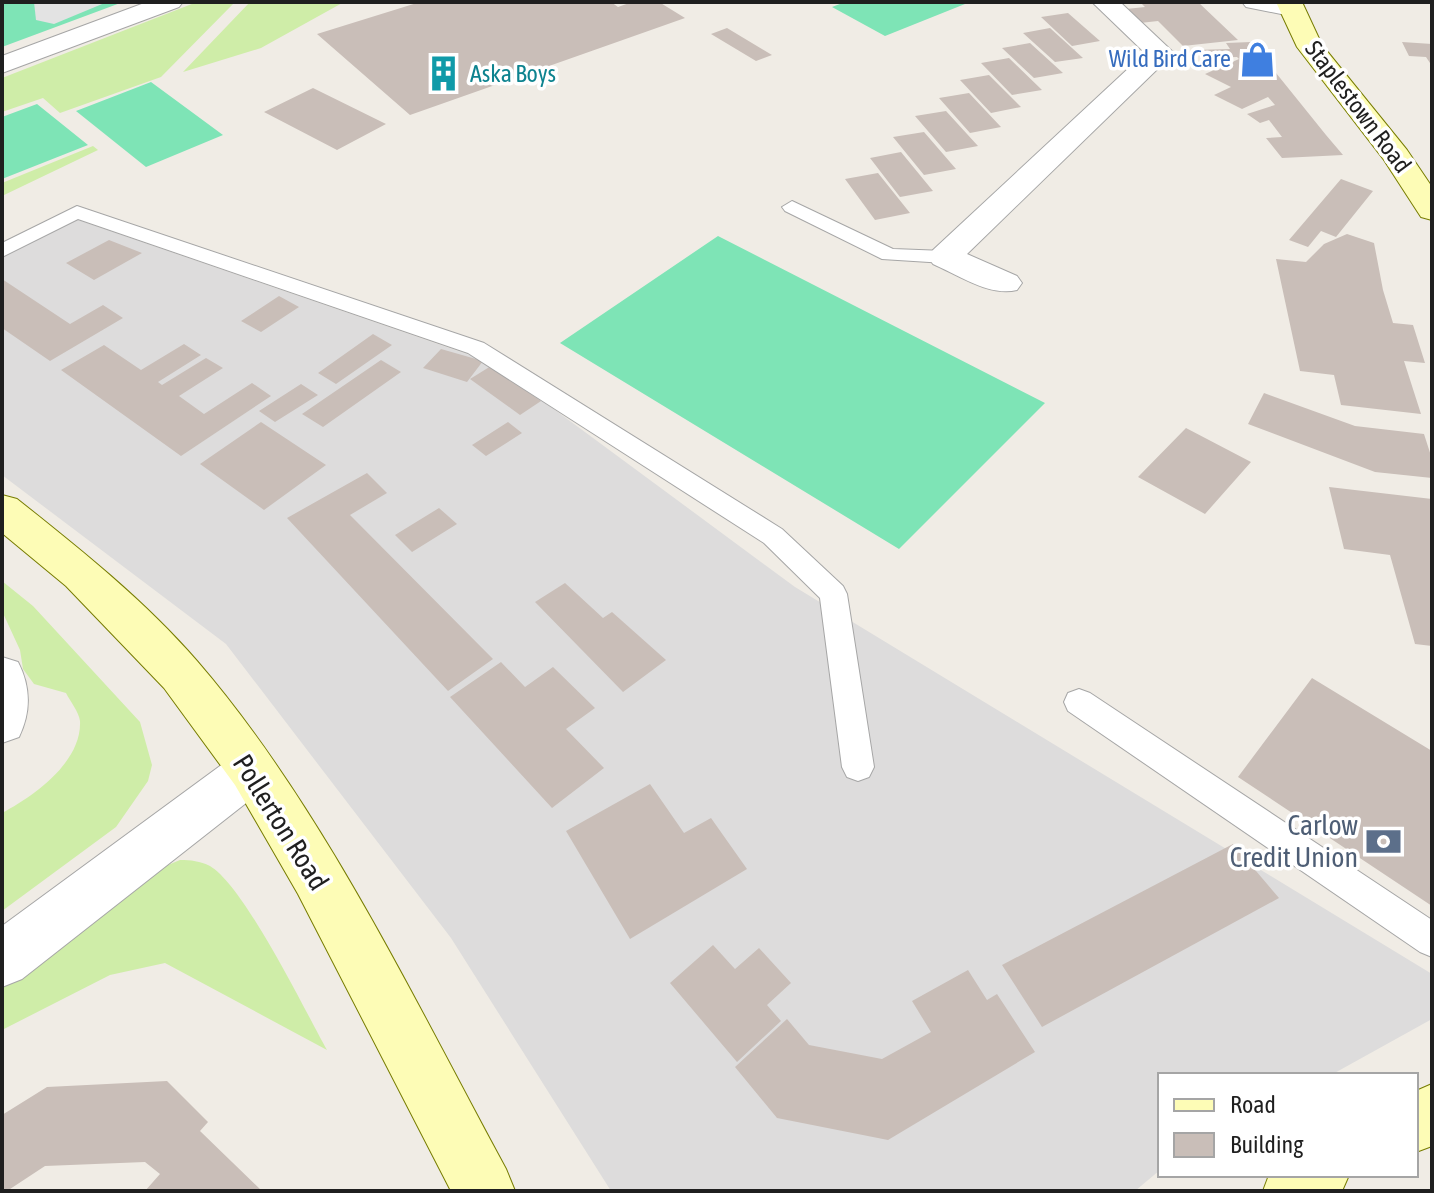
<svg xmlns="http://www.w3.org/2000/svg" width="1434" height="1193" font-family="'Asap Condensed',sans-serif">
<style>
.residential{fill:#dddcdc}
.grass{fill:#cfeda8}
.pitch{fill:#7ee4b6}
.parking{fill:#e3e3e3}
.building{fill:#c9beb8}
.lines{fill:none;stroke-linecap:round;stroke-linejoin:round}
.lane-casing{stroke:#a6a6a6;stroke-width:2}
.street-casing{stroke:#a6a6a6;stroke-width:2}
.secondary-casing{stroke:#777c00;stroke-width:2}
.lane{fill:#fff;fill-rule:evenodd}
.street{fill:#fff;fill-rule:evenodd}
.secondary{fill:#fdfcb6;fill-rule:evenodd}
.labels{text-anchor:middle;stroke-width:7;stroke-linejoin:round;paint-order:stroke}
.far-shop-label{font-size:24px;fill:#366cbe;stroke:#fff;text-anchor:end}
.far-culture-label{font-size:24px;fill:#0d838f;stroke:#fff;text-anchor:start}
.far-street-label{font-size:24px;fill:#1f1f1f;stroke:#fff}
.street-label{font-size:28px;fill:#1f1f1f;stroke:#fff}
.service-label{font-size:28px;fill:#4e5e75;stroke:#fff;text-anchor:end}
</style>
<rect width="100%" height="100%" fill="#f0ece5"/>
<path class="residential" d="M70,217L490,362L795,587L1432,974V1019L1331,1075H1160V1170L1135,1191H611L451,938L226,644L2,475V247Z"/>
<path class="grass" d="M197,2H235L161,77L60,113L43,98L2,112V78Z
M250,2H344L261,48L183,72Z
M93,146L98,150L2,196V183Z
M2,581L33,606L140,722L152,765L148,781L116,827L2,911V813C34,796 82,762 80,721C79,712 70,701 66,693L34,684L23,669L20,650L2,611Z
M180,860C191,860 200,861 210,866C245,887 304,1009 327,1050L165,963L110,975L2,1030V982L137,878Z"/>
<path class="pitch" d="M2,2H123L2,47Z
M845,2H970L885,36L832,7Z
M151,82L223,135L146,167L76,111Z
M37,104L88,145L2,179V117Z
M718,236L1045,403L899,549L560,343Z"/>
<path class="parking" d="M34,2H107L54,24L36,20Z"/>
<path class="building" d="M420,2H611L618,7L632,2H659L685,18L410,115L317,34Z
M1140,2H1198L1238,40L1183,46L1158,21L1140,23L1126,9L1145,7Z
M1068,13L1100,41L1072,46L1041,17Z
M727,28L772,55L756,61L711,34Z
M1050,28L1083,58L1055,62L1023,33Z
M1251,42L1326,135L1343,155L1282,158L1266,138L1282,137L1269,120L1260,123L1247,114L1275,105L1268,97L1242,109L1214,95L1231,87L1205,74L1239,59L1237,57L1201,58L1195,50L1230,49L1226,43Z
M1402,42L1432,44V66L1426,57L1409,56Z
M1030,43L1063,73L1034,78L1002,48Z
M1009,58L1042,90L1012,95L981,63Z
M989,75L1021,107L991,113L960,80Z
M313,88L386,124L337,150L264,112Z
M969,93L1001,127L970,133L939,98Z
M946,111L978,146L946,152L915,116Z
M924,132L956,169L924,175L893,137Z
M901,152L933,191L900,197L870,158Z
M878,173L910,213L875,220L845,179Z
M1341,179L1373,191L1336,237L1321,231L1308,247L1289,240Z
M1347,234L1374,243L1383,290L1393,323L1413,325L1425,363L1404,361L1421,414L1341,405L1334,375L1300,371L1276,259L1306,262L1324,244Z
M109,240L142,253L94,280L66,263Z
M2,279L70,324L103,305L123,318L50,361L2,328Z
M279,296L299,307L261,332L241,321Z
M373,334L392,345L336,384L318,373Z
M184,344L201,355L158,382L162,385L206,358L223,368L179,396L204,414L252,383L271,396L181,456L61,370L104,345L141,370Z
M441,349L483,361L467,382L423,368Z
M381,360L401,372L323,427L302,414Z
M491,366L541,401L520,415L470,379Z
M301,384L318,395L275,422L259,411Z
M1264,393L1355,426L1424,434L1432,459V478L1375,472L1248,424Z
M261,422L326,465L264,510L200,464Z
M508,422L522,433L486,456L472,445Z
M1186,428L1251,462L1205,514L1138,477Z
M367,473L387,493L350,515L493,659L448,691L287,518Z
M1329,487L1432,499V646L1415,644L1390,555L1344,549Z
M439,508L457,524L412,552L395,535Z
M565,583L603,618L612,612L666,660L623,692L535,602Z
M501,662L525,687L553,667L595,708L566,729L604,768L552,808L450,697Z
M1312,678L1432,751V906L1238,777Z
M650,784L684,833L711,818L747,869L630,939L566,831Z
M1233,844L1279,898L1042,1027L1002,965Z
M713,945L735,969L759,948L791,983L767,1005L781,1021L737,1062L670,983Z
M968,970L987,1000L997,994L1035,1052L888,1140L777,1118L735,1067L787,1019L809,1045L882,1059L931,1032L912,1001Z
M167,1081L208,1122L200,1131L262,1191H145L160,1174L145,1162L45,1166L7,1191H2V1115L47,1087Z"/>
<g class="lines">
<defs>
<path id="lane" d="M792,201L893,249L945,251L956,257L945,263L882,259L785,211L782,207Z
M77,206L484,343L782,529L843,586L847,594L874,767L869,777L858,781L847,777L842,767L820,598L764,543L468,353L78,219L2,257V243Z
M1079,689L1090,693L1432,920V957L1420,952L1068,711L1064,702L1068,693Z"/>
<path id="street" d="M147,2H183L179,7L2,73V56Z
M1092,2H1120L1174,53L967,254L1017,276L1022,283L1017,290C990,297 958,275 933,264L928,257L933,250L1145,53Z
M1242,2H1298L1304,8L1300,13L1291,16L1246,7Z
M2,657L18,662C31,687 31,712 19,737L2,743Z
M252,748L269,755L277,770L269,785L22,979L2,987V926L235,755Z"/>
<path id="secondary" d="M1276,2H1302L1322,45L1407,150L1432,187V220L1421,217L1384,160L1297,47Z
M2,495L17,499C80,549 144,600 197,661C323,807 414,1000 506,1169L515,1191H451L298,894L235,785L164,688L66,586L2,533Z
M1432,1084V1146L1416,1152V1091Z
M1269,1175H1349L1342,1191H1263Z"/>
</defs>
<use href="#lane" class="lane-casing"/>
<use href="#street" class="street-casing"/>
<use href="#secondary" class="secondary-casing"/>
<use href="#lane" class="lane"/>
<use href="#street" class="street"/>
<use href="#secondary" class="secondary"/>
</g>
<defs>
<symbol id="shop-bare" viewBox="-9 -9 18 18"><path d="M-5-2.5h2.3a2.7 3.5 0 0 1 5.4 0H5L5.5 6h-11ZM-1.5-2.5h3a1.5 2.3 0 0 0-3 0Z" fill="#3f7fe0" stroke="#fff" stroke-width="2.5" paint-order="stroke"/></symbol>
<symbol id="building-bare" viewBox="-9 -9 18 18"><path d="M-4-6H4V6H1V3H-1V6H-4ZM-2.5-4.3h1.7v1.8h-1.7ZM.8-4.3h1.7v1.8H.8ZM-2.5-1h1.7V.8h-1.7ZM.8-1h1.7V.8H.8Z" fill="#0f9aa8" stroke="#fff" stroke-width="2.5" paint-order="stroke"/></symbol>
<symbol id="bank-bare" viewBox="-9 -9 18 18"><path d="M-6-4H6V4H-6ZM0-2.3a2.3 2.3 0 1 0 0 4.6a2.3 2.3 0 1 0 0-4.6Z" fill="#5c6f8a" stroke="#fff" stroke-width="2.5" paint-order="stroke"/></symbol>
</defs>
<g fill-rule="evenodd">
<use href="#shop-bare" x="1232" y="34" width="51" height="51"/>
<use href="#building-bare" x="418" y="48" width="51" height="51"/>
<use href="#bank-bare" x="1358" y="816" width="51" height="51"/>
</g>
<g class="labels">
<g class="far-shop-label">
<text x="1231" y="67">Wild Bird Care</text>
</g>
<g class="far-culture-label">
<text x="470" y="82">Aska Boys</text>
</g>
<g class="far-street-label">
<text transform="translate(1358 107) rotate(53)" y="8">Staplestown Road</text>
</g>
<g class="street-label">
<text transform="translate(281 822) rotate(58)" y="10">Pollerton Road</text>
</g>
<g class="service-label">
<text x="1358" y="835">Carlow<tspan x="1358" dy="32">Credit Union</tspan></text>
</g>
</g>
<rect width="1434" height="1193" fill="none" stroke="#1f1f1f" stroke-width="8"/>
<rect x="1158" y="1073" width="260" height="104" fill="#ffffff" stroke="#a5a5a5" stroke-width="2"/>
<rect x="1174" y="1099" width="40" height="12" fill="#fdfcb6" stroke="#a5a5a5" stroke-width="2"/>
<text x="1230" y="1113" font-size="24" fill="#1f1f1f">Road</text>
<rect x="1174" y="1133" width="40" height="24" fill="#c9beb8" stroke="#a5a5a5" stroke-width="2"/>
<text x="1230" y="1153" font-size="24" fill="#1f1f1f">Building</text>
</svg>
